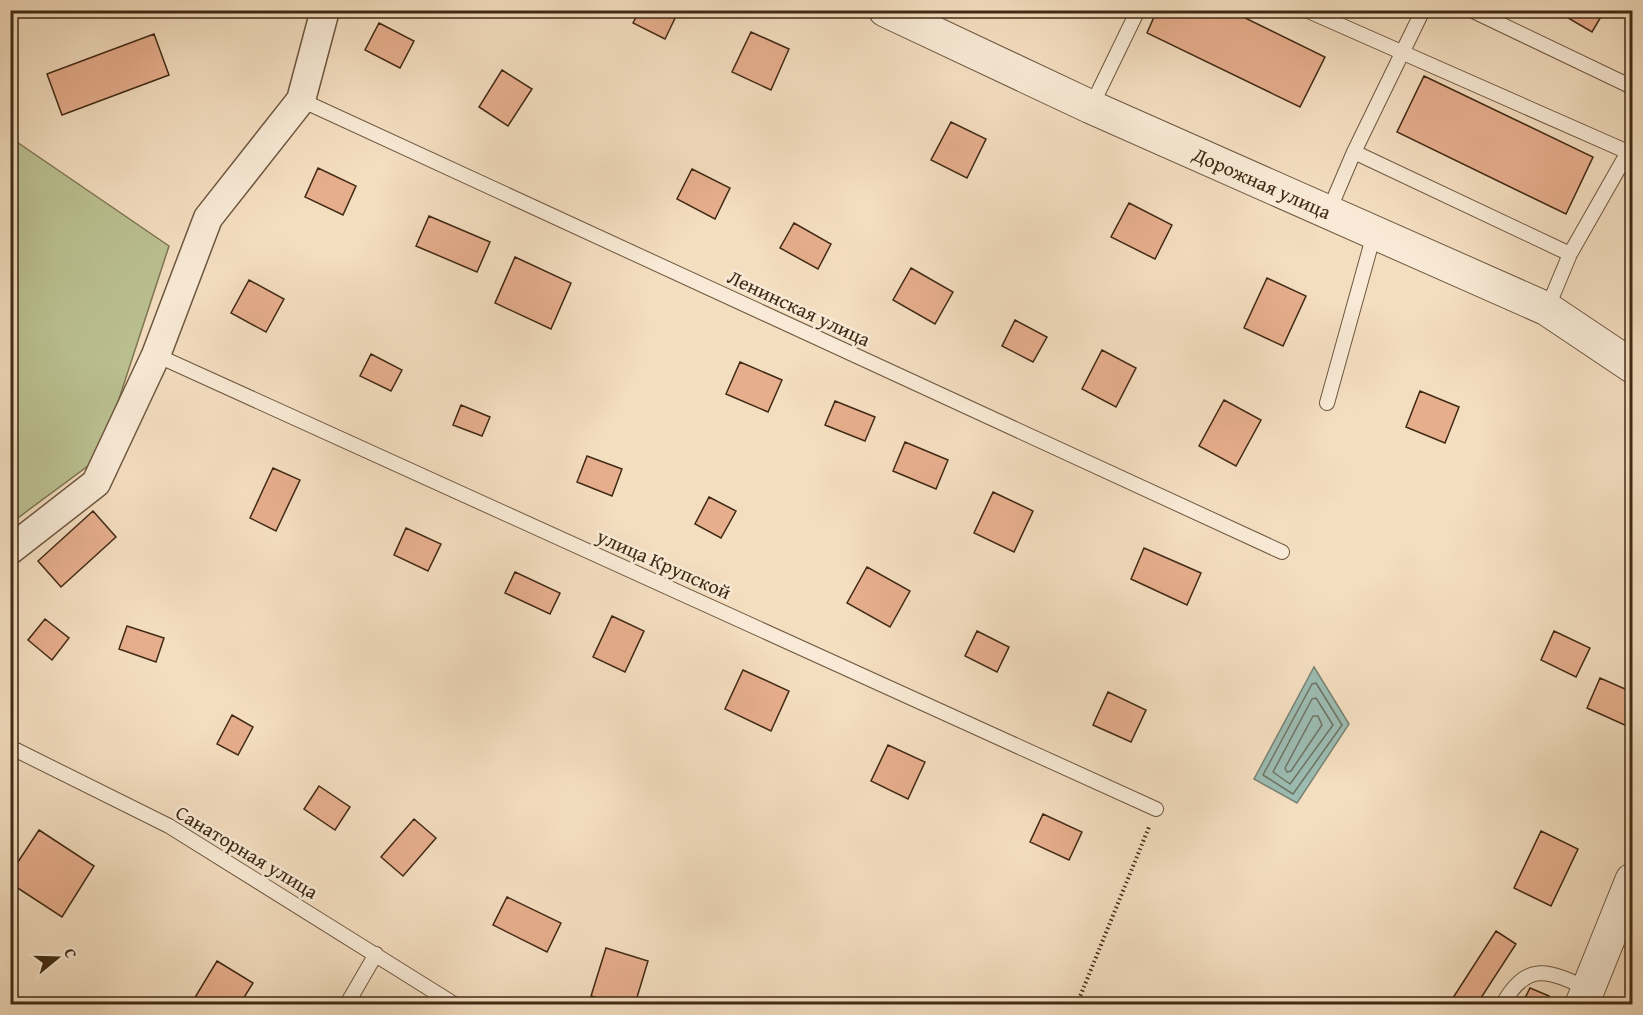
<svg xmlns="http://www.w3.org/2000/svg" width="1643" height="1015" font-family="'Gentium Book Plus',serif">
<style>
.green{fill:#bbc192;stroke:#7e7653;stroke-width:1.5}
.water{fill:#9cbcb2;stroke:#788273;stroke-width:1.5}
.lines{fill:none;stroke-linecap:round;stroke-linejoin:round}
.shore{stroke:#6e7363;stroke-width:1.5}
.building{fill:#e7ae8e;stroke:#412a14;stroke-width:1.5}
.service-casing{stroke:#6e573f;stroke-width:16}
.minor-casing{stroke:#6e573f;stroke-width:31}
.tertiary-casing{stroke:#6e573f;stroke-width:35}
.path{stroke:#412a14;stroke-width:4;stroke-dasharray:1.5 3;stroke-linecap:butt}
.service{stroke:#f8ead6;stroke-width:14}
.minor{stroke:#f8ead6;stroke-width:28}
.tertiary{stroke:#f8ead6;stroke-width:33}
.labels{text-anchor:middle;stroke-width:5;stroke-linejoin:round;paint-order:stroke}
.street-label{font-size:20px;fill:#412a14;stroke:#f8ead6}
</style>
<rect width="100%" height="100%" fill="#f4dec0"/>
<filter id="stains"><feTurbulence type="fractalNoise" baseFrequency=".00333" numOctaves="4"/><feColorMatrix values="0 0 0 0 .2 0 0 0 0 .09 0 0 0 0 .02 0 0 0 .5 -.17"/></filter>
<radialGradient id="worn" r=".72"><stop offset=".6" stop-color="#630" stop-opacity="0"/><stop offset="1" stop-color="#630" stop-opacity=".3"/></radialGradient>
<path class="green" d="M11,138L169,246L100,457L11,523Z"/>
<path class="water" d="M1314,667L1349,724L1297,803L1254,779Z"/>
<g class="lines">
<path class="shore" d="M1316,683L1342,725L1293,794L1263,775L1312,684Z
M1316,698L1333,725L1290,784L1273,772L1312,699Z
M1313,716H1318L1322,725L1291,771L1287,772L1285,768Z"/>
</g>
<path class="building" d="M640,10H679L665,39L633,23Z
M1157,10H1229L1325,57L1300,107L1147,33Z
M1566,10H1605L1592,32L1563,15Z
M379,23L414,41L400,68L365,50Z
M751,32L789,49L771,90L732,72Z
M154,34L169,75L62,115L47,74Z
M502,70L532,89L508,126L479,107Z
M1424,76L1593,157L1566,214L1397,132Z
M951,122L986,139L967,178L931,160Z
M318,168L356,186L343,215L305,197Z
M692,169L730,188L715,219L677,199Z
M1129,203L1172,225L1155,259L1111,237Z
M429,216L490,242L477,272L416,246Z
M794,223L831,244L818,269L780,248Z
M515,257L571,283L551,329L495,303Z
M911,268L953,292L935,324L893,300Z
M1267,278L1306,296L1283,346L1244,328Z
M249,280L284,299L266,332L231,313Z
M1015,320L1047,337L1033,362L1002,346Z
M1102,350L1136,368L1116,407L1082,389Z
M371,354L402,370L391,391L360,376Z
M740,362L782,380L768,412L726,394Z
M1420,391L1459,407L1445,443L1406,427Z
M1224,400L1261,420L1236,466L1199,446Z
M835,401L875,417L865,441L825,425Z
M461,405L490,417L482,436L453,425Z
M905,442L948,460L936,489L893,471Z
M587,456L622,469L612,496L577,482Z
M273,468L300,480L276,531L250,518Z
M993,492L1033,511L1014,552L974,533Z
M709,497L736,511L721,538L695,524Z
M93,511L116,537L61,587L38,561Z
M406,528L441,544L428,571L394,555Z
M1144,548L1201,573L1187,605L1131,579Z
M867,567L910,591L890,627L847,603Z
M515,572L560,593L550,614L505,593Z
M612,616L644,631L625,672L593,657Z
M45,619L69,638L52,660L28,640Z
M127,626L164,638L156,662L119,649Z
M977,631L1009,647L997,672L965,656Z
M1554,631L1590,648L1576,677L1541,660Z
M743,670L789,691L771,731L725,709Z
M1600,678L1632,692V715L1627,726L1587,708Z
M1108,692L1146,710L1131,742L1093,725Z
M232,715L253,727L238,755L217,744Z
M888,745L925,762L908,799L871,781Z
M319,786L350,807L335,830L304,809Z
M1043,814L1082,832L1069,860L1030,842Z
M414,819L436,838L403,876L381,857Z
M39,830L94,866L62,917L10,883V874Z
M1541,831L1578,849L1551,906L1514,888Z
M507,897L561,923L547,952L493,925Z
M1496,931L1516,944L1477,1004H1449Z
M606,948L648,961L635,1004H619L591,996Z
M217,961L253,983L240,1004H191Z
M1530,988L1549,996L1545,1004H1522Z"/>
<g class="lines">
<defs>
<path id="service" d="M1306,10L1628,152
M1471,10L1632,87
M301,100L1282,552
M1091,107L1138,10
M1354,152L1423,10
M1328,213L1354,152L1570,254L1547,309
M1570,254L1628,152L1632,150
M156,355L1156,809
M1327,403L1374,234
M10,747L169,826L454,1004
M347,1004L376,954
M1503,1004C1527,960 1550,971 1588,989"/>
<path id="minor" d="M10,550L96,483L156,355L208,218L301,100L325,10"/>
<path id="tertiary" d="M885,10L1091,107L1547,309L1632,366
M1582,1004L1632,880"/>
</defs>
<use href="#service" class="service-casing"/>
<use href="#minor" class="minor-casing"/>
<use href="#tertiary" class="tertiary-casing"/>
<path class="path" d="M1077,1004L1149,827"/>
<use href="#service" class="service"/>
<use href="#minor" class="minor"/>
<use href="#tertiary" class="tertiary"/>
</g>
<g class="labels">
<g class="street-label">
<text transform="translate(1262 183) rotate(24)" y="7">Дорожная улица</text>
<text transform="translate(799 308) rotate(25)" y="7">Ленинская улица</text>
<text transform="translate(664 564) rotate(24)" y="7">улица Крупской</text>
<text transform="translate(247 852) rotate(31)" y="7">Санаторная улица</text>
</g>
</g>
<rect width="1643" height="1015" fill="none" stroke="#f4dec0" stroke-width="36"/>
<rect x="12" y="12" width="1619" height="991" fill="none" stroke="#412a14" stroke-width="3"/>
<rect x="18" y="18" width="1607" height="979" fill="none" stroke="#412a14" stroke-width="1.5"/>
<g transform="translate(57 958) rotate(71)" stroke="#f8ead6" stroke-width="4.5" paint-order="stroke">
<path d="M0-4.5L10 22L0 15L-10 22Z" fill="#412a14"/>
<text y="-9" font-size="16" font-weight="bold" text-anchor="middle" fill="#412a14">С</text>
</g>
<rect width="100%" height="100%" filter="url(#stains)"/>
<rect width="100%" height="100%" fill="url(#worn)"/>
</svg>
